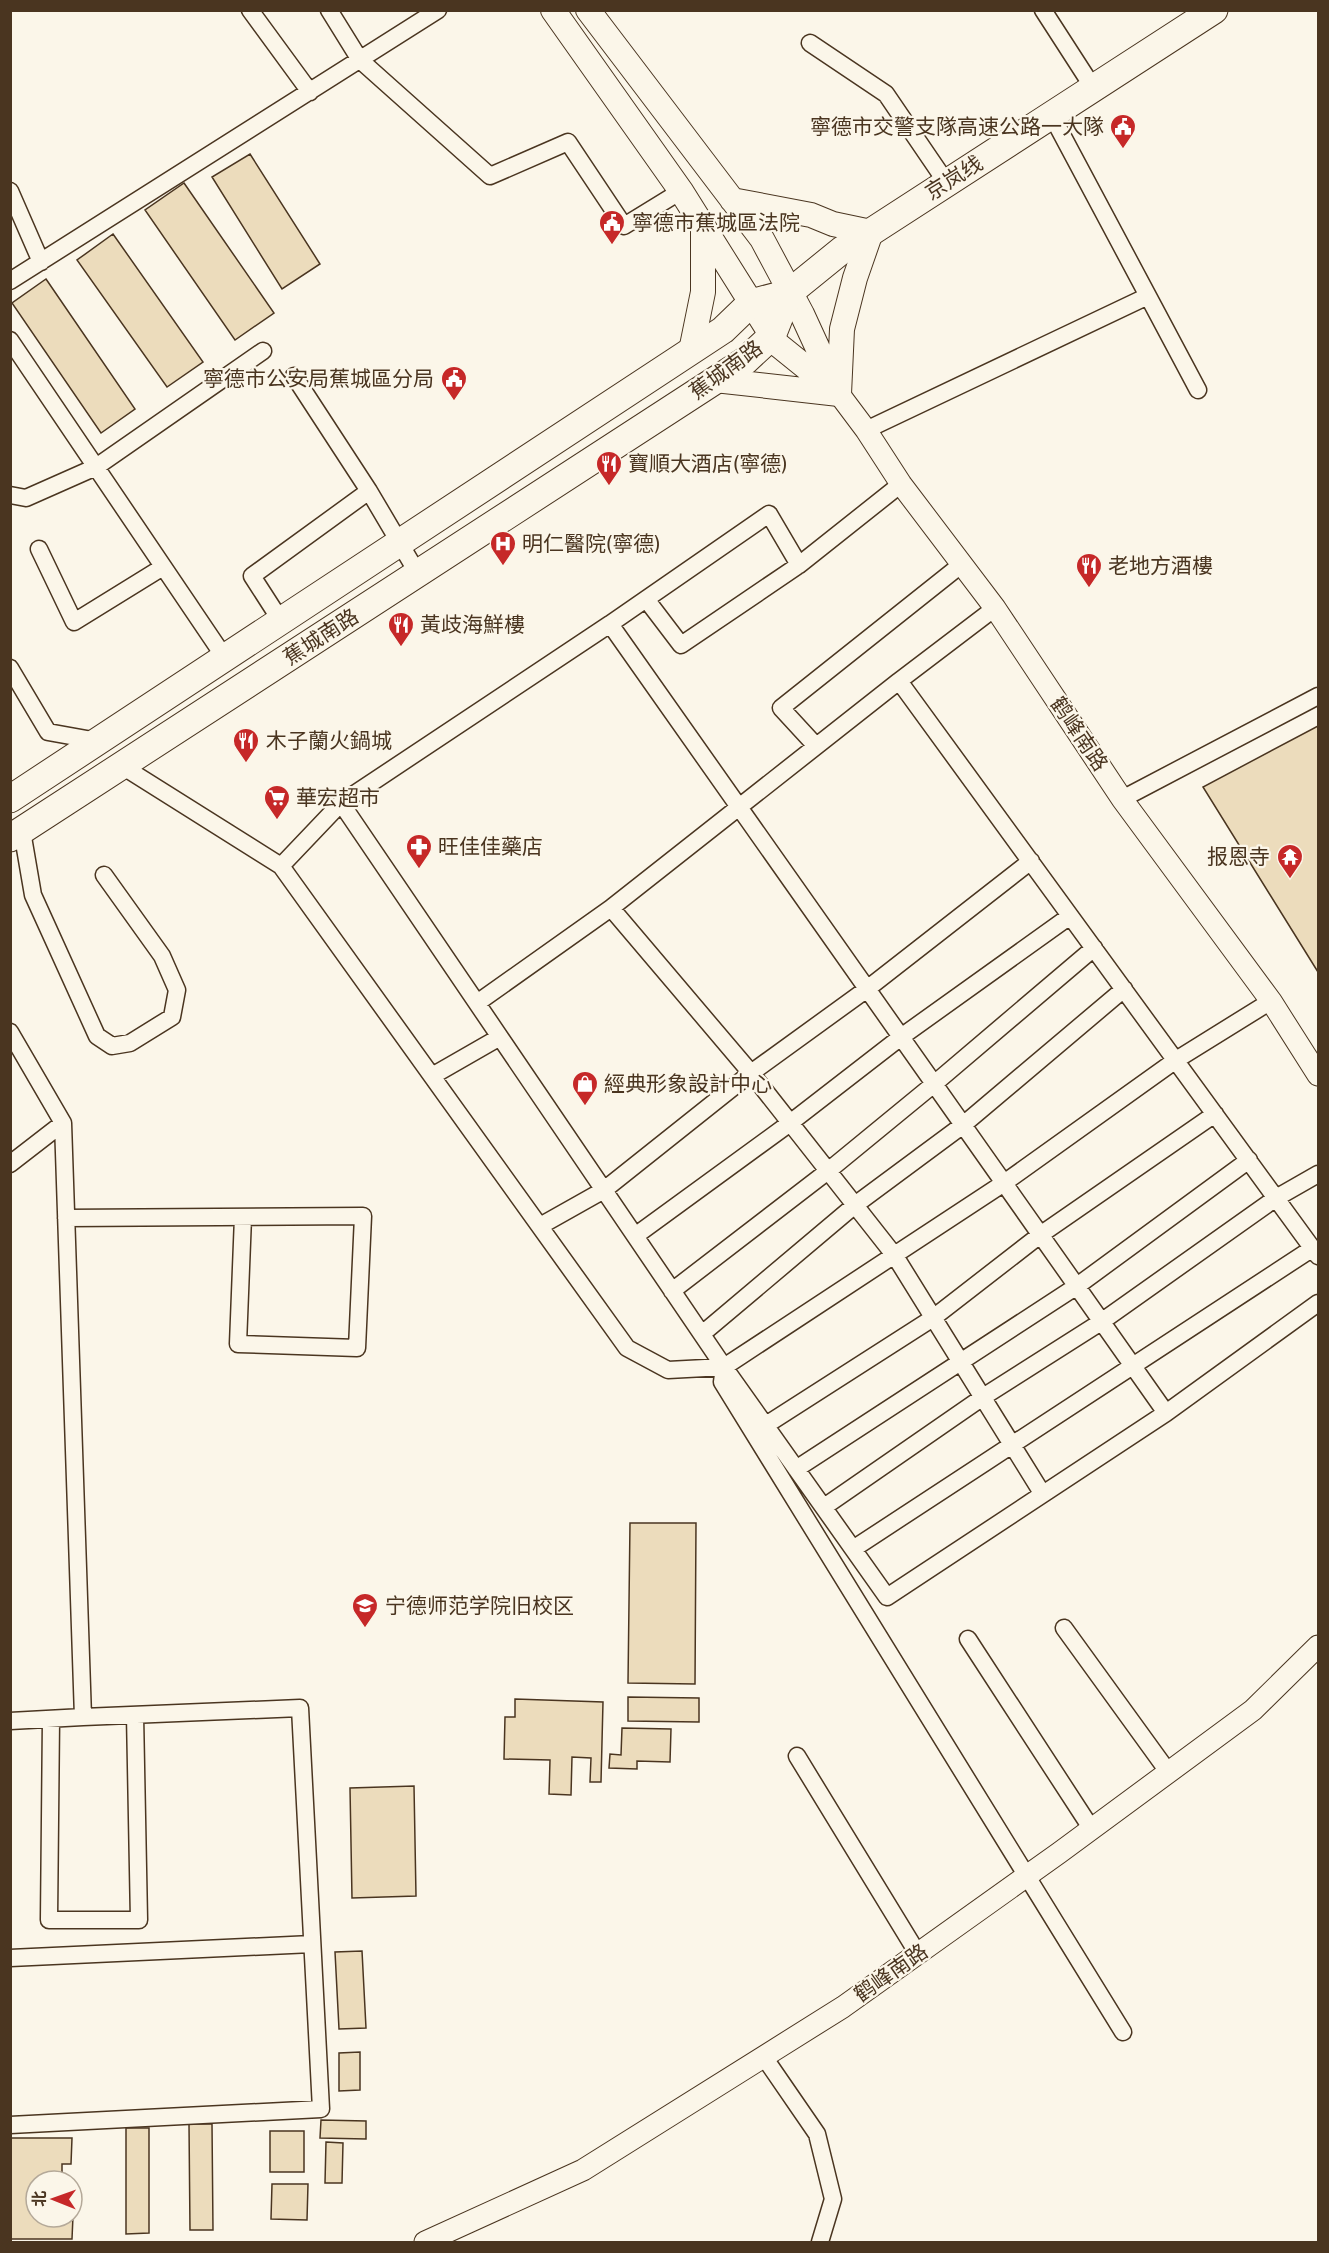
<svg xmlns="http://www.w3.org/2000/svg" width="1329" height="2253" font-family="'Public Sans','Noto Sans SC',sans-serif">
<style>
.building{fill:#ecdcbc;stroke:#4a3520;stroke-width:1.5}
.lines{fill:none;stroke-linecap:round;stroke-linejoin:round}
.minor-casing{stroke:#4a3520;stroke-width:19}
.tertiary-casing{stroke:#4a3520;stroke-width:23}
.secondary-casing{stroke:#4a3520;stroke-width:26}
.trunk-casing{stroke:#4a3520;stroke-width:29}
.minor{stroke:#fbf6e9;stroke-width:16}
.tertiary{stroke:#fbf6e9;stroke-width:21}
.secondary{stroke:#fbf6e9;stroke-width:24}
.trunk{stroke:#fbf6e9;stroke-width:27}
.labels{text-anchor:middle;stroke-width:4.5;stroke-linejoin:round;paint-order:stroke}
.poi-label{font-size:21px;fill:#4a3520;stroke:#fbf6e9;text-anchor:start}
.street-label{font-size:21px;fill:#4a3520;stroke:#fbf6e9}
</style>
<rect width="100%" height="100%" fill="#fbf6e9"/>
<path class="building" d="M250,154L320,264L282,289L212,177Z
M184,183L274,313L235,340L145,210Z
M113,234L203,362L167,387L77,260Z
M46,279L135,409L101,433L12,303Z
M1318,726V972L1203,787Z
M630,1523H696L695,1684L628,1683Z
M628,1697L699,1698V1722L628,1721Z
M515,1699L603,1702L601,1782H590L591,1758L572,1757L571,1795L549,1794L550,1760L504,1759L505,1717H515Z
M622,1728L671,1729L670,1762L637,1761V1769L609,1768L610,1754L621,1755Z
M414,1786L416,1896L352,1898L350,1788Z
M362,1951L366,2028L339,2029L335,1952Z
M360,2052V2090L339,2091V2053Z
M321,2120L366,2121V2139L320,2138Z
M189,2124H212L213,2230H190Z
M126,2128H149V2233L126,2234Z
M270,2131H304V2172H270Z
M10,2138H72L71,2164H62V2181H36V2217L73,2216L72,2239H10Z
M326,2142L343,2143L342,2183H325Z
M272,2184H308L307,2220L271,2219Z"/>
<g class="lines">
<defs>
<path id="minor" d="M250,10L310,92
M329,10L360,60L490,176L568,142L624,226L681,191
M1043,10L1094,89
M810,43L886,94L946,182
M10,191L41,262
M10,281L438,10
M1148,296L1198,390
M10,340L225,658
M294,376L369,491L418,574
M866,430L1148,296L1052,116
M10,495L26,498L96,467L263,351
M39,549L74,622L163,567
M646,599L681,645L799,565
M281,621L252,576L369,491
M610,624L769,514L799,565L901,484
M10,668L48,732L98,741
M899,681L995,608
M816,746L781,708L962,564
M122,766L281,866L627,1348L668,1370L724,1367L722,1382L1123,2032
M1122,799L1318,696
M341,803L610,624L1166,1413
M22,831L33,895L97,1036L112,1046L130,1043L172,1017L177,990L162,956L104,875
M281,866L341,803L724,1367L887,1597L1166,1413L1318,1303
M611,908L899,681L1318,1256
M477,1003L611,908L751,1073L895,1256L1042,1493
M10,1032L63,1123L83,1717L300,1708L321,2109L10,2125
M432,1076L500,1037
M10,1164L63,1123
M66,1218L363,1216L357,1348L238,1344L243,1217
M540,1226L604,1190L751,1073L867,989L1031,861
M635,1236L790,1123L901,1037L1070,916
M672,1291L828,1171L934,1084L1094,948
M702,1334L855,1205L963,1125L1124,989
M724,1367L1004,1183L1176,1060L1271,1001
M766,1425L933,1318L1040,1235L1215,1114
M796,1469L1077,1286L1249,1160
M824,1507L983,1397L1101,1322L1276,1198L1318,1174
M853,1549C1006,1448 1161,1349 1313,1248
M1064,1628L1169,1773
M968,1639L1091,1828
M51,1719L49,1920H139L135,1715
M10,1721L83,1717
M797,1756L918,1954
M10,1958L312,1944
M764,2057L817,2134L833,2199L820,2242"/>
<path id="tertiary" d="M839,394L866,430L901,484L995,608L1122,799L1271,1001L1318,1075
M425,2242L583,2170L843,2007L1059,1853L1253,1710L1318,1646"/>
<path id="secondary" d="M553,10L681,191L777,344L839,394
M588,10L762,239L802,314L836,388
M691,351L703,292V226
M715,380L839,394L842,329L855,278L871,232L833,224L811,215L732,200"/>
<path id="trunk" d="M10,799L723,330L751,303L789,293L842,250L871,232L1214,10
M10,838L745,361L772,336L789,293"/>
</defs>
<use href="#minor" class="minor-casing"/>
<use href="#tertiary" class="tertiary-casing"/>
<use href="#secondary" class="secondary-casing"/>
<use href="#trunk" class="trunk-casing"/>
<use href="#minor" class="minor"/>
<use href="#tertiary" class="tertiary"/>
<use href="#secondary" class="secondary"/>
<use href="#trunk" class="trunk"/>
</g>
<defs>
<symbol id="civic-pin" viewBox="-11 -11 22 30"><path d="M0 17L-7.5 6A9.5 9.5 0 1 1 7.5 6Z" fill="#c62828" stroke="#fbf6e9"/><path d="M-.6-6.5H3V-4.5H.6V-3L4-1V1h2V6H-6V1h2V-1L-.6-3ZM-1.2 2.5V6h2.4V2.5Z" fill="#fff"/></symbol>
<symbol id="restaurant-pin" viewBox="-11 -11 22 30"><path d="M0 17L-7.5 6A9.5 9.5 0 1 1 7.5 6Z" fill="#c62828" stroke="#fbf6e9"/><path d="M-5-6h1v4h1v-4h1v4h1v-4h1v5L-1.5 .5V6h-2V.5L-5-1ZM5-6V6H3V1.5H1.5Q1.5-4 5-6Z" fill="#fff"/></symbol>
<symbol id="hospital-pin" viewBox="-11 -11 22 30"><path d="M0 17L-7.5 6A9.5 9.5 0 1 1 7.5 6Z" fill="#c62828" stroke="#fbf6e9"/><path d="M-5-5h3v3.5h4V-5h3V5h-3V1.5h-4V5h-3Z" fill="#fff"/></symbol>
<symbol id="supermarket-pin" viewBox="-11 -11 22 30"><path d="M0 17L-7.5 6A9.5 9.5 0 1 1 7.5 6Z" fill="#c62828" stroke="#fbf6e9"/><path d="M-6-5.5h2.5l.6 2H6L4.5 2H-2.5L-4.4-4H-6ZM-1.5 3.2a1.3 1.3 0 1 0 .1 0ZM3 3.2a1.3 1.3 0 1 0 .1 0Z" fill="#fff"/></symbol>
<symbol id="pharmacy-pin" viewBox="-11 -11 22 30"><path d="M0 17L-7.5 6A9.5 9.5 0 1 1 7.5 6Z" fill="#c62828" stroke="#fbf6e9"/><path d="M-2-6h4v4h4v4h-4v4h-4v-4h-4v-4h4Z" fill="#fff"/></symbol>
<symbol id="temple-pin" viewBox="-11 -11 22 30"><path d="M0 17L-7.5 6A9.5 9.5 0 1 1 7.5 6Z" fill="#c62828" stroke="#fbf6e9"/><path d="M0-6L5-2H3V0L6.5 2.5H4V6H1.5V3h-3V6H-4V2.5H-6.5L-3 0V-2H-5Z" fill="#fff"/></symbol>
<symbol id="shop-pin" viewBox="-11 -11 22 30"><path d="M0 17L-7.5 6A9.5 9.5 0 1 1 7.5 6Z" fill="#c62828" stroke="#fbf6e9"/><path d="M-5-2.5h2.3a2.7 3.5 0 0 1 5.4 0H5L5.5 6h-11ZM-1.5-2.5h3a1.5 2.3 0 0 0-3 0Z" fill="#fff"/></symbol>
<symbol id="university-pin" viewBox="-11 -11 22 30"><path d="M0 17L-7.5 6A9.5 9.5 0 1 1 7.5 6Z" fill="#c62828" stroke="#fbf6e9"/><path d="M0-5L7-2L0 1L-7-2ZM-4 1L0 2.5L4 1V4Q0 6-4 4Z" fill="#fff"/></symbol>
</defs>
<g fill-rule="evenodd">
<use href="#civic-pin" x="1108" y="112" width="30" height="40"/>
<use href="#civic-pin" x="597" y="208" width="30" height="40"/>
<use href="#civic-pin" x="439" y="364" width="30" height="40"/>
<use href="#restaurant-pin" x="594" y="449" width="30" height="40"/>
<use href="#hospital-pin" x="488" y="529" width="30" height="40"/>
<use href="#restaurant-pin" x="1074" y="551" width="30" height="40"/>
<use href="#restaurant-pin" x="386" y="610" width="30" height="40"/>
<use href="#restaurant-pin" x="231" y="726" width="30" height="40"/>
<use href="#supermarket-pin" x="262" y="783" width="30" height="40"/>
<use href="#pharmacy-pin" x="404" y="832" width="30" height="40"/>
<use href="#temple-pin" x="1275" y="842" width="30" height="40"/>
<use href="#shop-pin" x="570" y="1069" width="30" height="40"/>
<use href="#university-pin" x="350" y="1591" width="30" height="40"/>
</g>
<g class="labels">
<g class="poi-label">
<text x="1104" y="134" text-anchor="end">寧德市交警支隊高速公路一大隊</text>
<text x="632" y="230">寧德市蕉城區法院</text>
<text x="434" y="386" text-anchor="end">寧德市公安局蕉城區分局</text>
<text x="628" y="471">寶順大酒店(寧德)</text>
<text x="522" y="551">明仁醫院(寧德)</text>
<text x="1108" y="573">老地方酒樓</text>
<text x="420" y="632">黃歧海鮮樓</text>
<text x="266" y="748">木子蘭火鍋城</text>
<text x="296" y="805">華宏超市</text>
<text x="438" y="854">旺佳佳藥店</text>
<text x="1270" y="864" text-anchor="end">报恩寺</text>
<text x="604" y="1091">經典形象設計中心</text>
<text x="385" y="1613">宁德师范学院旧校区</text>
</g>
<g class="street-label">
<text transform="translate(954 178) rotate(-32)" y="7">京岚线</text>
<text transform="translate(726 370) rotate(-36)" y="7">蕉城南路</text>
<text transform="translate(321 637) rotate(-33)" y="7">蕉城南路</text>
<text transform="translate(1079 734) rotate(56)" y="7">鹤峰南路</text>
<text transform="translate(891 1973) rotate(-35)" y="7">鹤峰南路</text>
</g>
</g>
<rect width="1329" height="2253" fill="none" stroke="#4a3520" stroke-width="24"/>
<g transform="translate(54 2199) rotate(271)"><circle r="28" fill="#fbf6e9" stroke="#b4a999" stroke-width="1.5"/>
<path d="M0-4.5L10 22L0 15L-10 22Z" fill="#c62828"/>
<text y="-9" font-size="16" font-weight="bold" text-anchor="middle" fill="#4a3520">北</text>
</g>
</svg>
